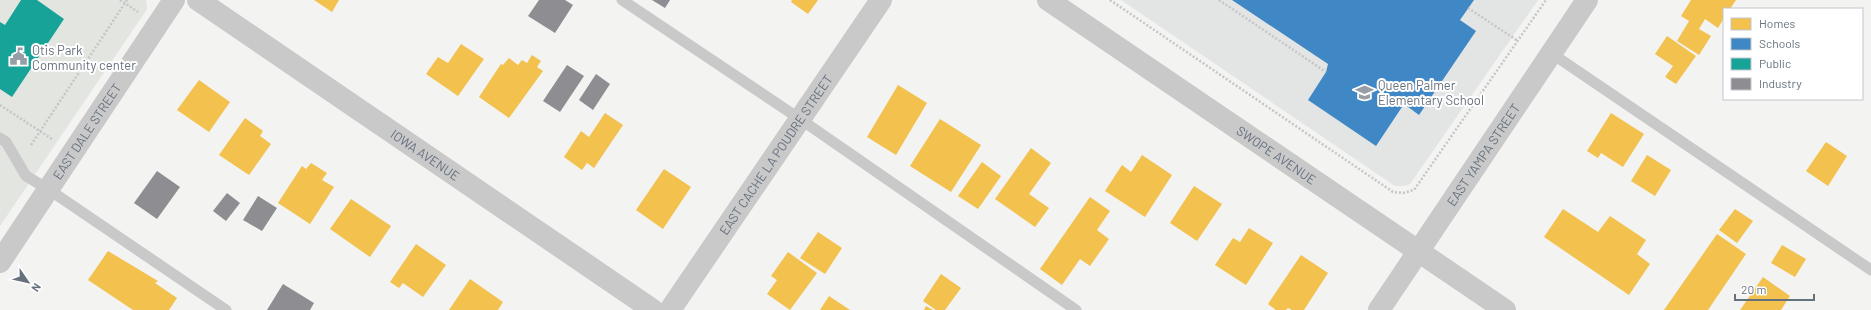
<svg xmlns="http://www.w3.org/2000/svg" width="1871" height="310" font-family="Barlow,sans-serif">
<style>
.built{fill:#e3e5e4}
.green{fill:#e2e5e0}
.homes{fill:#f2c14e}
.schools{fill:#3f88c5}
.public{fill:#17a398}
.industry{fill:#8d8d92}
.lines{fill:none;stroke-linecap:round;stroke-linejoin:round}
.path{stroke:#c6c6c7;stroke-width:2.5;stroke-dasharray:2 2;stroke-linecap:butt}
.service{stroke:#c9c9ca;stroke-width:11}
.minor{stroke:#c9c9ca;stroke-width:22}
.tertiary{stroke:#c9c9ca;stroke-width:22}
.labels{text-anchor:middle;stroke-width:4;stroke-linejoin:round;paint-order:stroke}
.poi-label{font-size:13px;fill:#66717e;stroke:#fff;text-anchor:start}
.street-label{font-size:13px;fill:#66717e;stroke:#fff}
</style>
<rect width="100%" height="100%" fill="#f3f3f2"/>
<path class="built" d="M1121,0H1538L1410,184L1403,186H1395Z"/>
<path class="green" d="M0,0H146L147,9L0,226Z"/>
<path class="homes" d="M314,0H339L332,12Z
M792,0H818L808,14L791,2Z
M1691,0H1736L1730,9H1724V18L1718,28L1705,19L1699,29L1711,36L1699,55L1677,41L1689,21L1681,16Z
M1667,36L1696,56L1676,84L1665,77L1673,66L1655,54Z
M461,44L484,59L458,96L426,74L438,57L448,63Z
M532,55L541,61L537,67L543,71L509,118L479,97L501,64L503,65L509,58L518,65L522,60L527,63Z
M199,80L230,102L209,132L177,110Z
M898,85L927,103L896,155L867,137Z
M605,113L623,125L594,168L587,163L582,170L564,157L581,131L589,137Z
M1611,113L1644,134L1623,167L1601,153L1598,158L1587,151Z
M245,118L263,131L260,136L271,144L249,175L219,155Z
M940,119L981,145L951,192L910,166Z
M1826,142L1847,156L1828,186L1806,171Z
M1031,148L1051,163L1029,194L1049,208L1035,227L995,199Z
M1142,155L1172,175L1145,217L1105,191L1122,165L1131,172Z
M1647,155L1671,170L1655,196L1631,181Z
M982,162L1001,176L978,209L958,196Z
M311,163L327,173L322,180L334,187L310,224L278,203L302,166L306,169Z
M664,169L691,187L663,229L636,210Z
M1194,186L1222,204L1197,241L1170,223Z
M1090,197L1110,211L1097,230L1109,239L1090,266L1080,259L1062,285L1040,269Z
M351,199L391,226L370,257L330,229Z
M1563,209L1598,232L1610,216L1646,240L1637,254L1650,264L1629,295L1544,237Z
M1735,209L1753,221L1737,243L1719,230Z
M1249,228L1273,243L1246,285L1215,265L1233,238L1240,242Z
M818,232L842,248L825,274L800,258Z
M1717,234L1746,254L1708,310H1664Z
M416,244L446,265L423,297L403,283L399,288L390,282Z
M1782,245L1806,259L1795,277L1771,263Z
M108,251L158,281L155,283L177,298L169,310H133L88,280Z
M788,252L817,273L790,310L767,294L777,280L771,276Z
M1301,255L1328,273L1304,310H1292L1288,308L1286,310H1276L1268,304Z
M941,274L961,288L945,310H936L923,301Z
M1763,277L1790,296L1781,310H1740Z
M470,279L503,302L498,310H449Z
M829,296L850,310H820Z
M926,306L933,310H924Z"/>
<path class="schools" d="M1232,0H1474L1460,20L1476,31L1419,115L1404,104L1376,146L1308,100L1326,72L1328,64Z"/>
<path class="public" d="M21,0H37L64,19L12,97L0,89V22L5,25Z"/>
<path class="industry" d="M539,0H565L573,5L555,33L528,16Z
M652,0H670L665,8Z
M567,65L584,76L560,112L543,101Z
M596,74L610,84L593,110L579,100Z
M157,171L180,187L157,219L134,203Z
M227,193L240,203L226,221L213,211Z
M258,196L277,208L262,231L243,220Z
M283,284L314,303L310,310H267Z"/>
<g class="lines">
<path class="path" d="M120,0L138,12
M1110,0L1393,192L1403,193L1414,190L1546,0
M1219,0L1326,72
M1468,8L1518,41
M0,105L52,139
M31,145L127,0"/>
<path class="service" d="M622,0L800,119L1076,310
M1551,53L1871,270
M0,138L6,142L26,176L48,189L226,310"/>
<g class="minor">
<path id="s1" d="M198,0L653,310"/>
<path id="s2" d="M1048,0L1505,310"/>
<path id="s3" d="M0,262L174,0"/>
<path id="s4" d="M1379,310L1587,0"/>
</g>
<path class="tertiary" id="s5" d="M670,310L881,0"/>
</g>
<defs>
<symbol id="civic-bare" viewBox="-9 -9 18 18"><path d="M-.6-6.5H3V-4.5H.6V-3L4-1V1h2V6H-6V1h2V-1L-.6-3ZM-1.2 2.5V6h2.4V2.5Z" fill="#979ea7" stroke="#fff" stroke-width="2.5" paint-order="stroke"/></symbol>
<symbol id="school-bare" viewBox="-9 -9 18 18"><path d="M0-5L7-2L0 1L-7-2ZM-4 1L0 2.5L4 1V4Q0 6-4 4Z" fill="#979ea7" stroke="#fff" stroke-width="2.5" paint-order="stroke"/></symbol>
</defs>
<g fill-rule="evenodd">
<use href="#civic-bare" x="6" y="44" width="25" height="25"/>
<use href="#school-bare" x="1352" y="80" width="25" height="25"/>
</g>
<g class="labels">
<g class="poi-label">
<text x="32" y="55">Otis Park<tspan x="32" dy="15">Community center</tspan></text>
<text x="1378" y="90">Queen Palmer<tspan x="1378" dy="15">Elementary School</tspan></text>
</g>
<g class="street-label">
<text dy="5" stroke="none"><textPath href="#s3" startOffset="157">EAST DALE STREET</textPath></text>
<text dy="5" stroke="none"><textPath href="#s1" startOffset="275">IOWA AVENUE</textPath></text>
<text dy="5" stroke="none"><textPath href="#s5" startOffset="188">EAST CACHE LA POUDRE STREET</textPath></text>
<text dy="5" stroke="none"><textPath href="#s2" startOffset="276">SWOPE AVENUE</textPath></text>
<text dy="5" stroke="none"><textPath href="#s4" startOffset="187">EAST YAMPA STREET</textPath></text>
</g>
</g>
<rect x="1723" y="8" width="140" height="92" fill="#ffffff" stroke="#c2c6cb"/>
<rect x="1731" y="18" width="20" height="12" fill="#f2c14e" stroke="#c2c6cb"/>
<text x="1759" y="28" font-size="12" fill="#66717e">Homes</text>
<rect x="1731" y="38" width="20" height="12" fill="#3f88c5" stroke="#c2c6cb"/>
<text x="1759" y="48" font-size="12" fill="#66717e">Schools</text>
<rect x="1731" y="58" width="20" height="12" fill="#17a398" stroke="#c2c6cb"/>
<text x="1759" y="68" font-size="12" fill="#66717e">Public</text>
<rect x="1731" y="78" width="20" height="12" fill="#8d8d92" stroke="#c2c6cb"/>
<text x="1759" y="88" font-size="12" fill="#66717e">Industry</text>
<g transform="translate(28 282) rotate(124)" stroke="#ffffff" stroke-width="3" paint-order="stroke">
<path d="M0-3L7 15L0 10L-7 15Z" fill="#66717e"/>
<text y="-6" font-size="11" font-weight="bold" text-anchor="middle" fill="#66717e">N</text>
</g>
<path d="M1735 294v6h79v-6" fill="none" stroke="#66717e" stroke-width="2"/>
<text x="1741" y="294" font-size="12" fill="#66717e" stroke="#ffffff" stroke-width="3" paint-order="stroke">20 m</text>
</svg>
